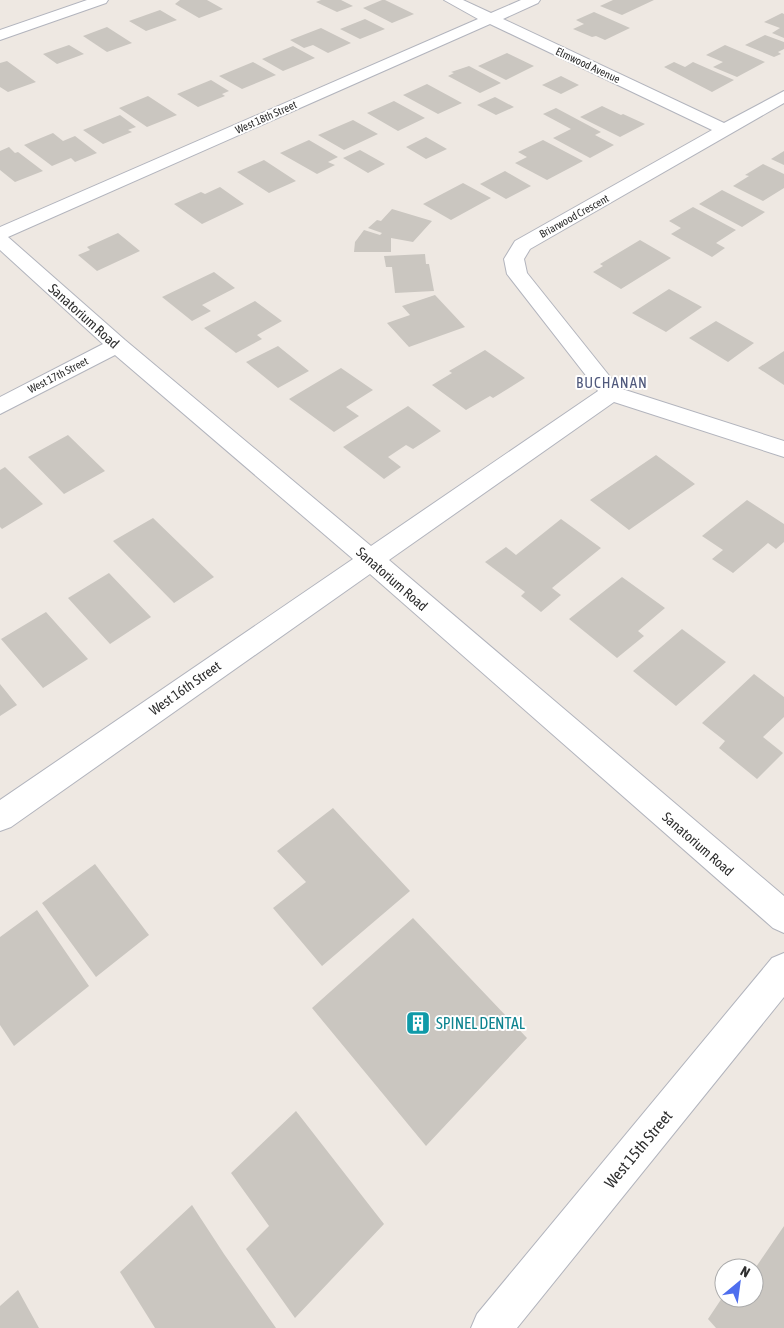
<svg xmlns="http://www.w3.org/2000/svg" width="784" height="1328" font-family="'Asap Condensed',sans-serif">
<style>
.building{fill:#cac6c0}
.lines{fill:none;stroke-linecap:round;stroke-linejoin:round}
.minor-casing{stroke:#b2b4bd;stroke-width:2}
.minor{fill:#fff;fill-rule:evenodd}
.labels{text-anchor:middle;stroke-width:4;stroke-linejoin:round;paint-order:stroke}
.far-street-label{font-size:11px;fill:#2e2e2e;stroke:#fff}
.street-label{font-size:14px;fill:#2e2e2e;stroke:#fff}
.neighbourhood-label{font-size:15px;letter-spacing:1px;fill:#50597c;stroke:#fff}
.near-culture-label{font-size:16px;fill:#0d838f;stroke:#fff;text-anchor:start}
.near-street-label{font-size:16px;fill:#2e2e2e;stroke:#fff}
</style>
<rect width="100%" height="100%" fill="#eee8e2"/>
<path class="building" d="M207,0L223,9L199,18L175,4L180,0Z
M321,0H341L353,6L337,12L316,2Z
M382,0H385L414,14L392,23L363,8Z
M613,0H654L622,15L600,6Z
M160,10L177,20L146,31L129,21Z
M594,12L630,28L605,40L596,36L592,37L573,29L584,24L576,20Z
M782,13L784,14V38L772,33L780,28L764,22Z
M365,19L385,29L360,39L340,29Z
M107,27L132,43L107,52L83,36Z
M321,28L351,43L328,53L313,45L304,48L290,40Z
M765,35L784,42V49L778,52L781,54L774,57L745,45Z
M69,45L84,54L57,64L43,54Z
M725,45L765,62L737,77L713,67L723,62L706,55Z
M293,46L315,58L283,71L262,59Z
M507,53L534,66L506,80L478,66Z
M7,61L36,82L8,92L0,87V63Z
M253,62L276,75L242,89L219,76Z
M674,62L685,67L693,62L734,80L712,92L664,67Z
M469,66L501,83L480,93L448,76L454,73L451,72Z
M561,76L579,85L561,94L542,85Z
M211,80L229,91L222,94L225,96L198,107L177,94Z
M427,84L462,103L438,114L403,95Z
M148,96L177,115L147,127L119,108Z
M495,97L514,107L496,115L477,105Z
M394,101L425,118L398,131L367,113Z
M602,106L621,115L623,114L645,124L620,137L580,117Z
M556,108L601,132L595,135L614,145L590,158L553,138L571,129L543,114Z
M120,115L136,127L128,130L132,132L103,144L83,130Z
M353,120L378,134L344,150L318,135Z
M53,133L63,141L75,136L97,153L75,162L71,158L52,166L24,145Z
M426,137L447,149L426,159L406,147Z
M309,140L338,157L328,162L335,165L317,174L280,153Z
M543,140L583,161L547,180L515,163L527,157L518,152Z
M9,147L15,153L18,152L43,171L15,182L0,170V151Z
M360,150L385,164L368,173L343,158Z
M784,151V165L771,159Z
M264,160L296,181L269,193L237,172Z
M763,164L784,174V188L763,201L733,186L749,176L745,175Z
M505,171L531,186L506,199L480,184Z
M463,183L491,198L451,220L423,204Z
M220,187L244,204L202,224L174,204L201,192L205,194Z
M722,190L765,212L742,227L699,204Z
M693,207L736,230L716,243L725,248L712,257L671,234L681,228L669,221Z
M392,209L432,221L413,242L391,238V252H354L355,242L364,230L380,235L382,233L368,228L377,220L381,221Z
M118,233L140,251L97,271L78,255L90,250L87,247Z
M640,240L671,258L621,289L593,272L603,266L600,264Z
M425,254L426,264H429L434,291L395,293L392,267H386L384,256Z
M214,272L235,288L202,305L211,311L192,321L162,297Z
M669,289L702,307L666,332L632,313Z
M435,295L465,327L409,347L387,323L410,315L402,306Z
M255,301L282,321L257,335L262,339L236,353L204,328Z
M716,321L754,343L728,362L689,338Z
M278,346L309,371L278,388L246,362Z
M485,350L525,378L493,398L490,396L466,410L432,385L452,373L449,371Z
M784,351V385L758,368Z
M341,368L373,390L346,407L359,416L334,432L289,399Z
M408,406L441,431L413,449L406,445L388,457L401,467L384,479L343,447Z
M68,435L105,471L64,494L28,457Z
M656,455L695,484L629,530L590,500Z
M5,467L43,504L2,529L0,527V470Z
M747,500L784,524V542L776,549L768,543L733,573L712,559L723,550L702,536Z
M153,518L214,577L174,603L113,541Z
M561,519L601,548L552,588L561,595L541,612L521,596L525,592L485,562L506,547L516,555Z
M109,573L151,617L110,644L68,598Z
M622,577L665,608L638,631L644,636L617,658L569,619Z
M46,612L88,659L43,688L1,639Z
M682,629L726,662L676,706L633,671Z
M754,674L784,697V717L763,737L783,753L757,779L719,748L725,741L702,723Z
M0,684L17,705L0,716Z
M333,808L410,891L322,966L273,908L306,882L277,851Z
M95,864L149,935L96,977L42,903Z
M37,910L89,986L14,1046L0,1025V937Z
M413,918L527,1038L426,1146L312,1008Z
M296,1111L384,1224L295,1318L246,1249L269,1226L231,1173Z
M192,1205L224,1254L276,1328H155L120,1272Z
M784,1226V1328H716L708,1319L724,1295V1298L733,1300L754,1298V1270Z
M18,1290L39,1328H0V1306Z"/>
<g class="lines">
<defs>
<path id="minor" d="M87,0H108L106,3L0,40V30Z
M444,0H463L491,13L521,0H540L538,3L503,19L724,123L784,91V103L530,249L524,259L527,273L619,388L784,441V457L614,402L389,560L784,896V933L773,928L370,574L11,827L0,831V800L353,559L115,355L0,414V397L103,344L0,250V227L478,19ZM490,24L712,130L515,241L504,259L507,274L598,391L371,546L125,340L8,237Z
M784,953V997L517,1328H471L477,1314L772,958Z"/>
</defs>
<use href="#minor" class="minor-casing"/>
<use href="#minor" class="minor"/>
</g>
<defs>
<symbol id="building-square" viewBox="-11 -11 22 22"><rect x="-9" y="-9" width="18" height="18" rx="4" fill="#0f9aa8" stroke="#fff"/><path d="M-4-6H4V6H1V3H-1V6H-4ZM-2.5-4.3h1.7v1.8h-1.7ZM.8-4.3h1.7v1.8H.8ZM-2.5-1h1.7V.8h-1.7ZM.8-1h1.7V.8H.8Z" fill="#fff"/></symbol>
</defs>
<g fill-rule="evenodd">
<use href="#building-square" x="404" y="1009" width="28" height="28"/>
</g>
<g class="labels">
<g class="far-street-label">
<text transform="translate(588 65) rotate(25)" y="4">Elmwood Avenue</text>
<text transform="translate(266 117) rotate(-24)" y="4">West 18th Street</text>
<text transform="translate(574 216) rotate(-29)" y="4">Briarwood Crescent</text>
<text transform="translate(58 375) rotate(-27)" y="4">West 17th Street</text>
</g>
<g class="street-label">
<text transform="translate(84 316) rotate(42)" y="5">Sanatorium Road</text>
<text transform="translate(392 579) rotate(41)" y="5">Sanatorium Road</text>
<text transform="translate(185 688) rotate(-35)" y="5">West 16th Street</text>
<text transform="translate(698 844) rotate(41)" y="5">Sanatorium Road</text>
</g>
<g class="neighbourhood-label">
<text x="612" y="388">BUCHANAN</text>
</g>
<g class="near-culture-label">
<text x="436" y="1029">SPINEL DENTAL</text>
</g>
<g class="near-street-label">
<text transform="translate(638 1149) rotate(-50)" y="6">West 15th Street</text>
</g>
</g>
<g transform="translate(739 1283) rotate(29)"><circle r="24" fill="#ffffff" stroke="#ababab"/>
<path d="M0-4L9 19L0 12L-9 19Z" fill="#4e6eee"/>
<text y="-8" font-size="14" font-weight="bold" text-anchor="middle" fill="#2e2e2e">N</text>
</g>
</svg>
